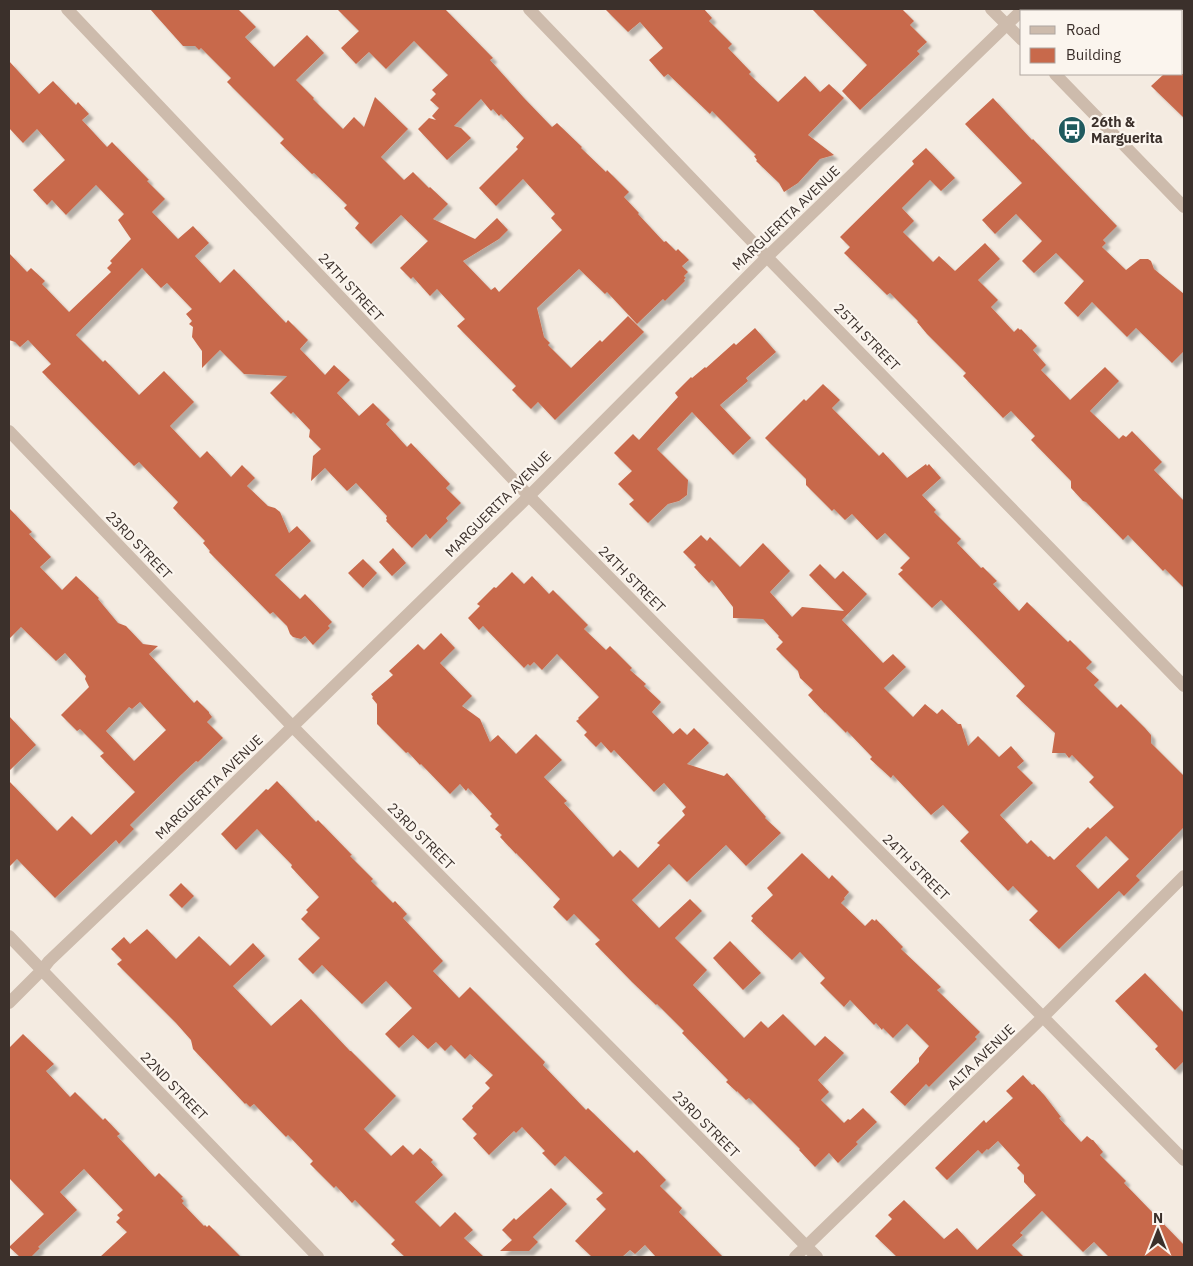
<svg xmlns="http://www.w3.org/2000/svg" width="1193" height="1266" font-family="'IBM Plex Sans',sans-serif">
<style>
.building{fill:#c8694b;fill-rule:evenodd;filter:url(#shadow)}
.lines{fill:none;stroke-linecap:round;stroke-linejoin:round}
.minor{stroke:#cdbbac;stroke-width:12}
.tertiary{stroke:#cdbbac;stroke-width:12}
.labels{text-anchor:middle;stroke-width:4.5;stroke-linejoin:round;paint-order:stroke}
.poi-label{font-size:14px;font-weight:bold;fill:#3b302b;stroke:#fbf5ee;text-anchor:start}
.street-label{font-size:14px;fill:#3b302b;stroke:#fbf5ee}
</style>
<defs>
<filter id="shadow"><feDropShadow dx="4.5" dy="4.5" stdDeviation="1" flood-color="#0004"/></filter>
</defs>
<rect width="100%" height="100%" fill="#f4ebe1"/>
<path class="building" d="M150,9H238L256,27L245,37L274,67L307,35L324,53L296,80L314,98L313,99L343,129L354,117L364,127L375,97L408,129L381,157L404,180L413,172L429,188L430,187L448,204L433,219L475,239L497,218L508,230L499,239L463,261L491,290L495,287L499,292L562,230L551,218L555,214L523,179L496,206L479,188L518,149L516,147L524,138L501,114L499,116L493,109L491,111L481,99L454,126L461,128L471,138L447,160L418,129L429,118L436,120L432,116L439,108L430,100L436,94L432,90L448,75L414,41L386,69L369,52L356,64L341,48L359,31L337,9H445L493,58L490,60L524,98L552,127L557,123L582,147L581,148L606,172L607,170L629,192L624,197L639,213L638,214L664,242L666,241L676,251L678,249L689,260L682,266L688,272L684,276L686,278L684,279L685,281L665,301L663,299L637,324L607,292L605,294L579,269L537,308L544,337L550,343L548,345L571,368L600,340L602,342L628,316L644,332L555,420L538,402L531,409L512,390L516,386L457,326L465,319L437,289L430,296L413,277L411,279L400,268L428,241L401,215L371,244L355,228L359,223L344,208L347,205L314,173L312,174L280,143L284,139L227,82L231,78L201,48L199,50L195,46H183Z
M605,9H704L712,18L709,21L732,44L728,48L751,72L749,74L778,102L805,76L820,92L829,84L844,98L808,135L834,155L820,159L798,183L784,192L779,183L756,161L757,160L754,156L756,155L712,111L710,114L668,74L664,77L649,60L663,48L640,22L628,32Z
M812,9H902L914,21L910,25L927,42L917,51L920,54L860,110L842,91L867,65Z
M9,61L39,94L53,81L76,105L78,102L89,114L82,120L107,147L112,142L149,180L147,181L165,199L152,212L178,239L193,226L209,243L195,256L220,283L234,269L286,323L288,320L308,340L300,349L325,375L334,365L350,380L337,393L359,416L373,403L390,420L386,424L407,447L411,443L450,484L446,488L461,503L446,518L448,521L430,539L426,534L412,548L386,521L387,520L386,518L387,516L356,483L347,491L325,468L311,481L313,456L321,449L309,437L310,430L293,412L291,414L270,393L287,376L244,374L220,350L202,368V351L192,337L193,327L189,324L192,321L186,314L192,309L167,283L161,288L142,268L76,335L103,362L105,360L139,395L164,371L194,402L170,426L200,458L207,451L231,477L242,465L255,478L247,486L268,506L275,508L280,512L289,533L297,526L311,541L275,575L300,599L305,594L332,622L328,626L330,628L313,645L305,636L301,639L293,637L290,634L287,626L273,612L270,614L209,552L210,551L203,543L205,541L173,508L178,502L139,462L134,466L42,372L51,364L28,340L20,347L15,342L9,340V253L27,272L31,268L45,281L42,284L69,312L111,272L107,268L112,263L110,261L131,239L118,220L124,214L96,185L66,215L52,200L47,205L33,190L65,160L37,129L23,143L9,128Z
M1164,74H1184V118L1151,86Z
M993,98L1032,140L1033,139L1117,226L1103,240L1106,243L1102,247L1126,270L1140,259H1148L1151,261L1154,269L1184,294V351L1172,363L1136,328L1127,337L1092,302L1078,317L1064,303L1084,281L1056,253L1034,273L1022,261L1042,241L1016,214L995,234L982,220L1022,183L965,124Z
M926,148L955,178L941,191L930,180L902,208L914,221L903,232L933,262L939,256L955,271L985,243L1000,259L978,280L998,300L991,307L1014,332L1018,328L1020,330L1021,329L1037,346L1033,350L1046,365L1041,370L1070,400L1105,367L1119,381L1090,411L1119,439L1123,435L1126,437L1132,431L1162,462L1154,470L1184,501V588L1165,569L1163,571L1128,535L1123,540L1086,502L1083,501L1071,488V481L1031,440L1035,436L1011,411L1003,418L963,376L966,373L927,334L917,322L918,321L890,293L887,295L844,253L850,247L840,237L914,164L912,161Z
M755,328L776,352L746,378L748,381L720,405L751,438L733,455L692,412L657,449L688,480L687,495L679,501L668,504L648,523L629,504L634,500L618,484L632,471L614,453L633,434L639,440L678,397L675,393L691,377L692,378L705,367L706,368L734,343L736,345Z
M823,384L840,400L832,408L879,456L883,452L907,478L926,464L927,466L929,464L941,478L922,495L936,510L934,512L961,539L957,543L981,568L983,567L997,581L993,584L1019,611L1027,602L1068,642L1070,640L1092,662L1086,668L1099,680L1094,685L1117,708L1121,704L1145,728L1151,735V743L1184,776V827L1136,876L1140,880L1124,896L1119,891L1059,949L1029,920L1038,911L1013,886L1008,891L960,841L969,832L943,805L931,815L893,775L891,778L870,759L872,757L847,731L846,733L825,712V713L808,695L813,690L800,678L798,671L776,649L783,642L778,637L779,636L763,619L733,618V607L712,580L709,583L694,567L696,565L683,552L701,535L707,541L710,537L740,567L763,543L790,571L770,592L792,617L802,607L844,611L809,575L820,564L835,579L843,571L867,594L842,620L883,663L893,654L906,667L884,688L913,717L925,704L937,714L942,709L958,724H961L968,746L978,736L999,757L1011,746L1024,761L1017,767L1033,783L1000,815L1027,844L1031,840L1048,857L1050,856L1054,860L1088,827L1090,829L1114,807L1089,782L1094,777L1072,755L1069,758L1065,753H1052L1055,733L1016,696L1025,686L941,600L932,608L898,574L903,570L900,568L910,558L885,533L877,540L852,514L845,520L834,509L832,511L806,485V479L765,438L804,399L806,401ZM1106,836L1129,859L1098,889L1076,866Z
M9,508L32,532L29,534L51,557L40,567L62,590L76,576L99,598L98,599L118,623L126,626L143,644L158,646L149,654L194,703L197,700L209,712V713L212,717L207,722L223,738L198,762L196,761L182,774L130,825L134,829L119,844L116,840L55,898L17,859L9,867V781L57,831L72,816L91,835L135,792L100,756L104,753L80,729L77,731L61,715L89,687L85,679L86,676L65,653L56,661L21,627L9,639ZM140,702L166,730L134,761L106,731L129,707L132,709Z
M393,548L406,563L392,576L379,562Z
M363,559L377,573L363,588L348,573Z
M512,572L524,584L532,576L549,594L553,590L588,625L584,629L606,650L610,646L632,668L630,670L646,684L644,686L661,702L652,712L673,734L680,728L687,735L694,728L709,743L687,764L724,776L727,773L766,817L765,818L781,833L746,866L726,845L687,882L669,864L632,900L659,928L690,899L702,911L675,938L707,970L693,985L744,1038L761,1021L768,1028L783,1014L815,1046L825,1036L844,1053L818,1080L829,1092L821,1100L844,1123L848,1119L850,1120L863,1108L877,1122L856,1142L858,1144L838,1163L829,1153L815,1167L799,1150L800,1149L749,1098L746,1100L737,1091V1092L726,1082L728,1080L682,1033L684,1031L657,1004L656,1005L632,982L595,944L600,940L574,914L567,921L553,907L560,899L516,853V854L500,837L502,835L495,829L499,825L490,816L492,814L468,788L466,791L460,784L450,794L421,764L420,765L408,752L406,753L377,724V704L372,698L373,697L371,694L393,675L389,671L418,644L424,650L441,633L455,648L440,663L472,696L462,706L480,719L490,742L498,735L516,754L536,734L562,760L544,777L567,801L564,803L613,857L620,850L638,868L660,845L657,843L685,815L682,811L686,807L664,783L654,792L614,750L611,753L601,742L596,747L584,735L587,732L576,721L579,719L578,718L599,697L557,654L542,670L534,662L530,666L528,664L524,668L483,626L479,630L468,618L480,606L477,604L494,587L496,588Z
M9,716L36,745L9,771Z
M277,781L316,822L318,820L352,855L350,856L373,879L371,881L393,903L395,901L407,914L403,918L443,961L433,971L459,998L470,987L545,1062L543,1065L586,1110L588,1108L634,1153L637,1150L666,1180L660,1186L682,1208L679,1212L723,1257H656L645,1245L635,1254L630,1250L622,1257H592L575,1241L606,1209L596,1199L603,1193L565,1156L555,1166L542,1153L545,1151L522,1127L516,1133L514,1131L489,1155L473,1138L477,1134L462,1119L473,1108L472,1106L490,1088L485,1083L493,1075L470,1054L465,1059L451,1045L445,1051L436,1042L428,1049L413,1035L399,1048L385,1034L412,1008L386,981L362,1004L322,965L313,974L298,959L320,938L301,919L308,912L306,910L319,897L291,867L292,865L257,829L236,850L221,834L266,789L268,790Z
M802,853L829,879L832,875L849,892L844,898L845,899L841,903L865,926L872,919L875,921L876,919L903,947L901,949L941,987L937,990L980,1032L975,1037L977,1039L929,1087L926,1084L905,1106L890,1092L919,1062V1058L929,1046L907,1024L893,1038L883,1028L882,1030L876,1023L874,1025L850,1000L844,1007L820,983L825,978L800,952L792,960L751,921L753,918L751,916L773,895L767,888Z
M181,883L194,896L182,908L169,895Z
M147,929L176,959L199,936L230,966L253,943L265,956L233,986L271,1026L301,999L350,1051H351L396,1096L364,1129L391,1156L403,1145L413,1155L420,1148L433,1160L431,1162L443,1175L415,1202L440,1227L455,1212L473,1230L464,1238L484,1257H405L391,1244L395,1240L355,1200L352,1203L336,1186L334,1188L310,1164L313,1161L288,1135L286,1137L254,1104L250,1107L246,1103L245,1104L193,1049L191,1040L176,1023L117,964L122,960L111,949L124,937L130,944Z
M730,941L761,973L743,990L713,958Z
M1145,973L1184,1013V1061L1175,1070L1155,1049L1158,1046L1115,1001Z
M23,1034L54,1064L46,1071L70,1097L75,1092L103,1120L105,1118L120,1134L117,1136L155,1177L159,1173L183,1197L181,1198L184,1201L182,1203L204,1226L205,1225L207,1227L209,1225L241,1257H100L127,1232L116,1222L120,1218L117,1215L123,1210L84,1169L60,1192L77,1210L38,1247L40,1248L31,1257H20L9,1247L44,1214L9,1178V1048Z
M1023,1075L1032,1085L1034,1084L1045,1096L1061,1117L1059,1118L1081,1142L1087,1136L1092,1140H1093L1103,1152L1100,1155L1126,1181L1124,1183L1184,1245V1257H1109L1094,1242L1083,1252L1042,1211L1020,1233L1023,1235L1012,1245L1024,1257H897L875,1236L892,1219L888,1215L904,1200L944,1239L957,1228L977,1250L1036,1195L1024,1182V1175L1017,1168L1020,1165L998,1141L988,1150L987,1149L982,1154L978,1150L947,1180L935,1168L984,1120L986,1123L1013,1098L1006,1091Z
M551,1188L567,1204L533,1237L538,1242L529,1251H500L512,1240L502,1230L514,1218L516,1220Z"/>
<g class="lines">
<path class="minor" d="M67,9L529,496L1184,1160
M529,9L767,257L1184,686
M9,431L293,727L817,1257
M9,936L318,1257
M9,1003L42,970L49,961L172,844L529,496L767,257L1023,9
M795,1257L1043,1017L1184,876"/>
<path class="tertiary" d="M991,9L1022,40
M1055,74L1184,207"/>
</g>
<defs>
<symbol id="bus-disc" viewBox="-11 -11 22 22"><circle r="9.5" fill="#1f5a5e" stroke="#fbf5ee"/><path d="M-5-6H5V4H4V6H2V4H-2V6H-4V4H-5ZM-3.5-4V0h7V-4ZM-3.5 1.2v1.5H-2V1.2ZM2 1.2v1.5H3.5V1.2Z" fill="#fff"/></symbol>
</defs>
<g fill-rule="evenodd">
<use href="#bus-disc" x="1056" y="114" width="32" height="32"/>
</g>
<g class="labels">
<g class="poi-label">
<text x="1091" y="127">26th &amp;<tspan x="1091" dy="16">Marguerita</tspan></text>
</g>
<g class="street-label">
<text transform="translate(786 218) rotate(-44)" y="5">MARGUERITA AVENUE</text>
<text transform="translate(351 287) rotate(47)" y="5">24TH STREET</text>
<text transform="translate(867 337) rotate(46)" y="5">25TH STREET</text>
<text transform="translate(498 504) rotate(-45)" y="5">MARGUERITA AVENUE</text>
<text transform="translate(139 545) rotate(46)" y="5">23RD STREET</text>
<text transform="translate(632 579) rotate(45)" y="5">24TH STREET</text>
<text transform="translate(209 787) rotate(-44)" y="5">MARGUERITA AVENUE</text>
<text transform="translate(421 836) rotate(45)" y="5">23RD STREET</text>
<text transform="translate(916 867) rotate(45)" y="5">24TH STREET</text>
<text transform="translate(981 1057) rotate(-44)" y="5">ALTA AVENUE</text>
<text transform="translate(174 1086) rotate(46)" y="5">22ND STREET</text>
<text transform="translate(706 1124) rotate(45)" y="5">23RD STREET</text>
</g>
</g>
<rect width="1193" height="1266" fill="none" stroke="#3b302b" stroke-width="20"/>
<rect x="1020" y="10" width="162" height="65" fill="#fbf5ee" stroke="#aea6a0"/>
<rect x="1030" y="26" width="25" height="8" fill="#cdbbac" stroke="#aea6a0"/>
<text x="1066" y="35" font-size="15" fill="#3b302b">Road</text>
<rect x="1030" y="48" width="25" height="15" fill="#c8694b" stroke="#aea6a0"/>
<text x="1066" y="60" font-size="15" fill="#3b302b">Building</text>
<g transform="translate(1158 1231)" stroke="#fbf5ee" stroke-width="4" paint-order="stroke">
<path d="M0-4L9 19L0 12L-9 19Z" fill="#3b302b"/>
<text y="-8" font-size="14" font-weight="bold" text-anchor="middle" fill="#3b302b">N</text>
</g>
</svg>
